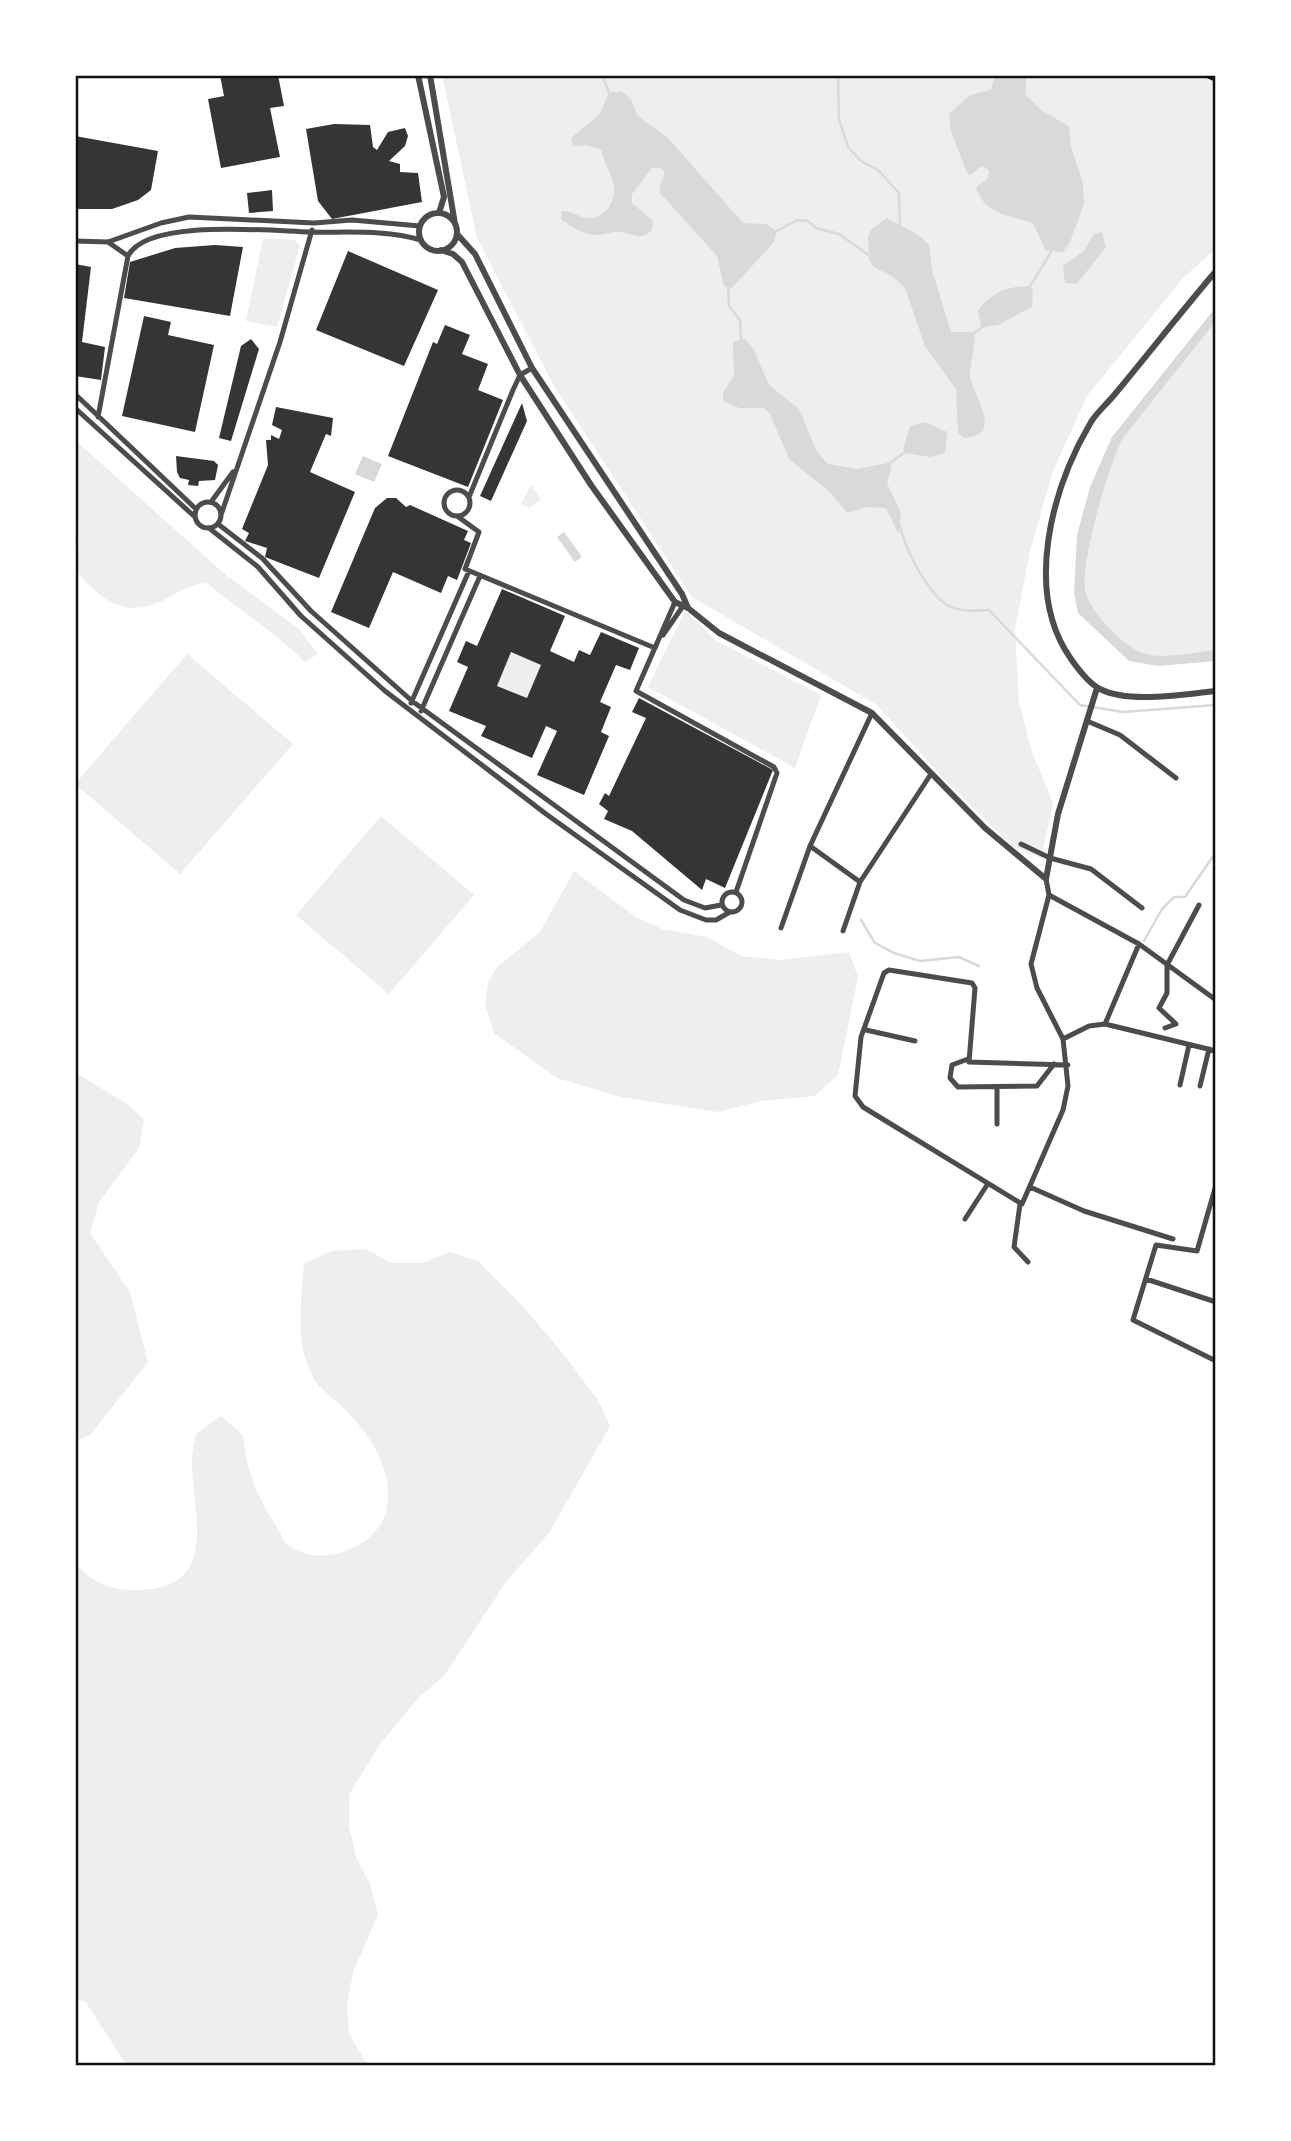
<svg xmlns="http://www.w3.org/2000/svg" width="1291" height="2141" font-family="'PT Sans Narrow',sans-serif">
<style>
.green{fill:#eee}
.water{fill:#d9d9d9}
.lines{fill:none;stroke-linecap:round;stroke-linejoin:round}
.stream{stroke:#d9d9d9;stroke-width:2.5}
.building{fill:#353535;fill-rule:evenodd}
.path{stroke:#111;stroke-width:2}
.minor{stroke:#4c4c4c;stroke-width:5}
.tertiary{stroke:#4c4c4c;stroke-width:6}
.neatline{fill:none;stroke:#111;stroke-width:2.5}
</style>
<rect width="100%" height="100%" fill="#fff"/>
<path class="green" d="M442,75H1216V249L1184,277L1087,396L1053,471L1030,551L1015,630L1019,701L1032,752L1053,803L1041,858L1014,848L944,779L877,705L692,597L554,386L477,238Z
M263,238L294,240L300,245L277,327L246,321Z
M1216,321V650C1195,652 1165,659 1146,654C1126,649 1087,610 1085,589C1081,561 1109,464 1123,438Z
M75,440L227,576L299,629L318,654L305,662C275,632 239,610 207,583C190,584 181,591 166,599C124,620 103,601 76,571L79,543Z
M531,485L541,500L529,508L521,504Z
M685,611L717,641L821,695L795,768L648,687Z
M511,652L541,665L527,698L497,686Z
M187,654L293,744L180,874L75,784Z
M381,816L474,895L389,994L296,915Z
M574,871L636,917L662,929L707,937L741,956L781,960L849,952L858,977L838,1075L814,1096L761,1101L718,1112L621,1097L557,1078L494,1033L485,1004L488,983L497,967L540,932Z
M75,1072L130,1106L144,1120L139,1148L99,1202L90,1233L130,1292L148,1362L90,1435L75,1441Z
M365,1249L392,1263H422L450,1252L478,1261L521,1304L561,1351L598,1400L610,1426L549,1533L508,1579L444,1676L420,1696L380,1744L349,1795V1826L356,1857L370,1884L378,1915L353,1972L347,2005L349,2034L368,2066H127L85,2001H75V1562C90,1582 110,1590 135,1590C219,1590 194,1520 192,1466C191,1455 194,1444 196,1434L221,1416L243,1435C247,1475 257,1495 278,1529C281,1534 284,1543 289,1546C322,1569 381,1547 387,1507C394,1466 367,1431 340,1405C332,1397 320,1389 314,1379C294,1344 301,1302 304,1264L331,1251Z"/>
<path class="water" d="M995,75H1027L1025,94L1042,111L1069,126L1071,147L1083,183L1084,204L1070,242L1063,252L1046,251L1033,223C1009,215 984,215 976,187L988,178L989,170L981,166L971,175L967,173L951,131L949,114L970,95L991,90Z
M621,91L630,98L638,116L668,138L743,223L766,224L777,231L774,242L732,288L724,286L717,256L660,193V185L665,173L661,168H652L632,194V203L653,221L652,230C640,242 634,233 620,232C613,231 605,235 597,235C586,236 569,226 561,219L562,211C573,210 578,218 589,218C606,219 618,199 613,182C610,172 604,161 601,150L587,145L573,146L571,138L599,115L609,93Z
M887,218L920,236L929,245L932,270L951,332H975C975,346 971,361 970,375C970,392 1007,435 964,438L958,433L956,389L925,346L905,288L892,276L874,267L869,260L868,237L871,230Z
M1102,232L1106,247L1077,284L1065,283L1063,266L1084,251L1094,234Z
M1027,286L1033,290L1032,307L998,325L981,327L978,311C990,293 1006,287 1027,286Z
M1216,307V321L1123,438C1109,464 1081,561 1085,589C1087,610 1126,649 1146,654C1165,659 1195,652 1216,650V661L1158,666L1129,661L1078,613L1074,593L1077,535L1090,487L1112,437Z
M745,339L753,348L769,385L799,409L817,452L828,464L857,469L888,463L892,466L887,483L901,513L899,535L886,508L867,507L847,513L831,493L789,459L770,414L764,408H739L723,401V392L734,376L733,342Z
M925,422L947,432L945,453L931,457L905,453L903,450L910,426Z
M363,456L382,464L374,482L355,474Z
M564,532L582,557L575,562L557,537Z"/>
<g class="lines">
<path class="stream" d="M602,75L610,95
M838,75L839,119L848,147L861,161L878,170L899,193L900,227
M775,232L797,220L808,221L816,228L839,234L870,256
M728,286L729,306L740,320L741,342
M1029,288L1051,252
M973,334L984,326
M887,465L905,452
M900,526C905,548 926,591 947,605C959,612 976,611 989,610L1080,705L1123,712L1216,705
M861,920L875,943L894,953L920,961L959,957L979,966
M1144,941L1162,909L1174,897H1185L1216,852"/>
</g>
<path class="building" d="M220,75H278L284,106L270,108L280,157L221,168L208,99L224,96Z
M334,124L370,125L373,147L377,150L388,132L405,128L408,136L405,146L389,161L400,164V172L418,173L422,202L332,219L318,201L306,129Z
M75,136L158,151L151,190L138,200L112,209H75Z
M272,190L273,211L249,213L247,193Z
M215,245L243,247L230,316L124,298L130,262L175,248Z
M348,251L438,290L404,366L316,330Z
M75,264L91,267L82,342L105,347L101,380L75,376Z
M144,316L171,322L168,335L214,345L195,432L122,416Z
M445,325L470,335L462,354L488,364L478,390L503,400L468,487L388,456L433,342L437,344Z
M251,339L259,349L231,441L219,438L241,346Z
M522,403L527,421L491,501L480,496Z
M276,407L333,418L331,436L326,434L310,472L355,492L319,578L265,557L267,548L245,541L249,533L242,529L268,465L266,440H271V435L279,439L282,430L272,425Z
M176,456L214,461L218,465L215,480L199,481L198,486L188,485L189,480L180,478L177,472Z
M387,498H396L406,507L410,505L468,531L464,540L471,543L457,580L448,576L441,593L393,572L369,628L331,612L375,508Z
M502,589L565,616L550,651L574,662L579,650L590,655L601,632L639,648L630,670L616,665L600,702L611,707L601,732L609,736L584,795L537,775L557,731L546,726L532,758L481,736L486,726L449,711L468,667L457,662L466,641L477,646ZM511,652L541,665L527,698L497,686Z
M639,698L773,770L725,888L706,879L702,890L632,831L604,819L608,811L599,804L605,793L609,796L646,718L632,712Z"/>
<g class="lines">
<path class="path" d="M1203,75L1216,81"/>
<path class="minor" d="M75,241L108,242L161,223L189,217L314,223L352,220L420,226
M108,242L128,256
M75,394L196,509
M75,408L195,517
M98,417L128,256C147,218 271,231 309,232C346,233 384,229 421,240
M444 503a13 13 0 1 1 26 0a13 13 0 1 1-26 0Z
M469,497L513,390L520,375L532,368
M195 515a13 13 0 1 1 26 0a13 13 0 1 1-26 0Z
M211,502L233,472
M221,515L280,342L312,230
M457,516L479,532L465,569L655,648L656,646
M218,524L262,558L311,611L412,701L684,900L705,908L721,905
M209,528L258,567L301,616L385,691L546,814L680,910L706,920H716L730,912
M675,602L636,691L774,767L777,773L736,892
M663,635L683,606
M411,703L469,571
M421,711L480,576
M1087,721L1120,735L1176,778
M1021,844L1050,858L1091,869L1142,908
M810,846L860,882
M1046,879L1049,895L1139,944L1216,1000
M722 902a10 10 0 1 1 20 0a10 10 0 1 1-20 0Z
M1049,895L1031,964L1037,988L1063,1039L1068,1086L1063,1110L1022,1204L863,1107L855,1096L861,1037L884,973L889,970L972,983L975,988L969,1062L1068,1065
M781,928L810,846L872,713
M843,931L860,882L931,774
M1105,1024L1139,944
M1165,1028L1176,1024L1159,1008L1167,993V965L1199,905
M866,1030L915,1041
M1063,1039L1089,1026L1105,1024L1216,1051
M968,1059L952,1065L950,1078L958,1087L1037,1086L1054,1064
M1180,1085L1189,1045
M1200,1086L1209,1049
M997,1089V1124
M1216,1185L1197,1251L1156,1245L1133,1320L1216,1361
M1030,1187L1084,1211L1173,1239
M1020,1204L1014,1247L1028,1262
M965,1219L987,1185
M1146,1279L1216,1302"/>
<path class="tertiary" d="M418,75L444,197L439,213
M430,75L455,224
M419 232a19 19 0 1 1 38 0a19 19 0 1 1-38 0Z
M457,234L475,254L532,368L682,594L688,608L719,633L872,713L985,828L1046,879L1058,814L1097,688
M441,250L453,254L462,262L520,375L591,485L675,602L688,608
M1216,271C1181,312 1149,353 1115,394C1107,404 1097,412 1091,422C1052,488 1023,591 1071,659C1078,669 1088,683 1100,689C1129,704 1184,694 1216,691"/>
</g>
<rect width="1291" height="2141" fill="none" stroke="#ffffff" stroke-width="154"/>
<rect x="77" y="77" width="1137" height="1987" class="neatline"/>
</svg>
